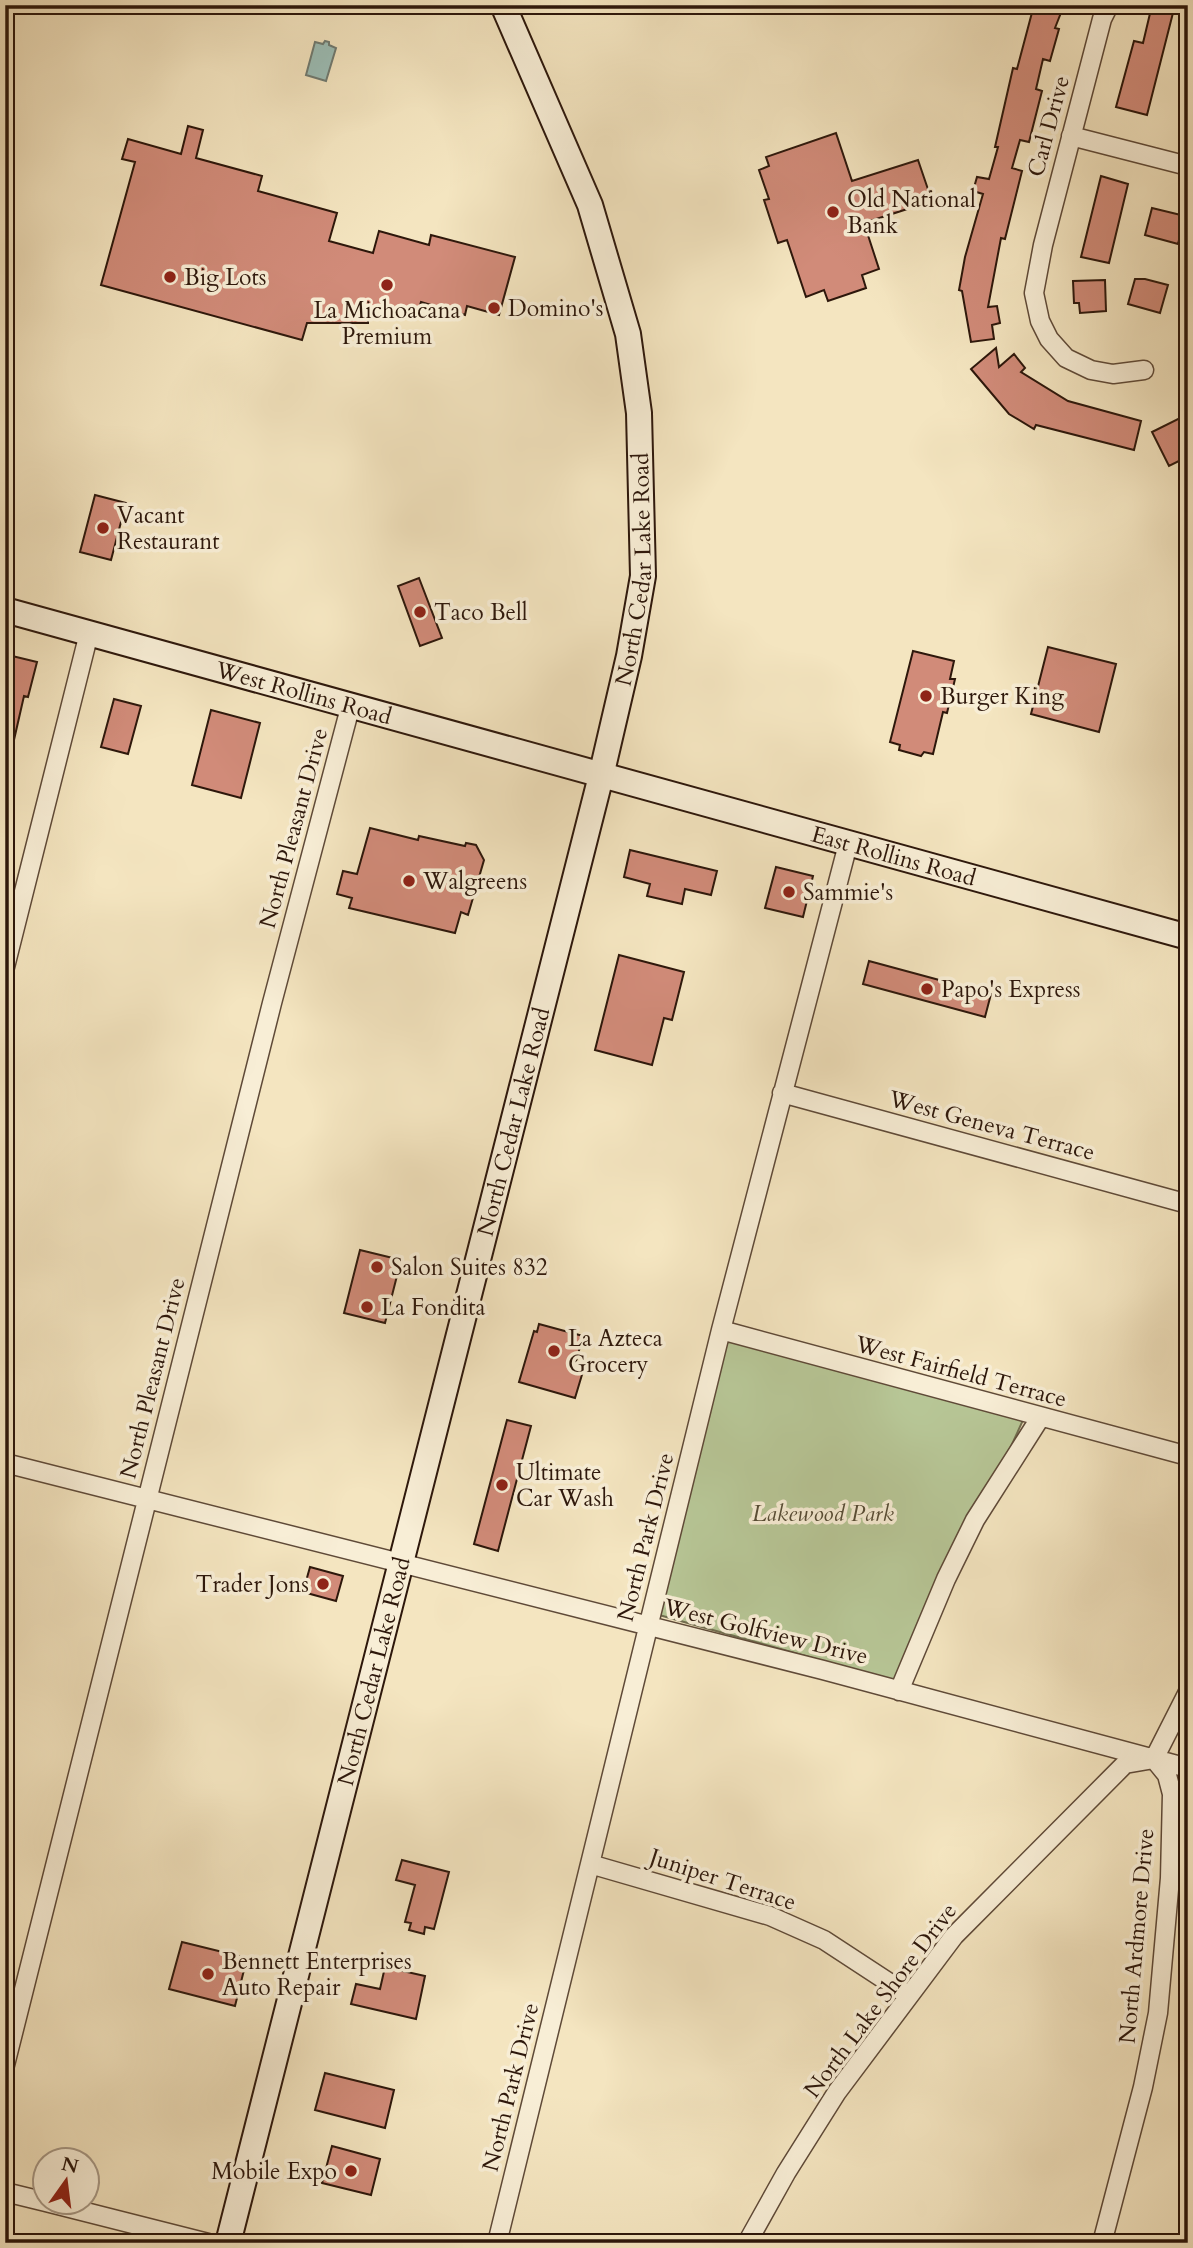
<svg xmlns="http://www.w3.org/2000/svg" width="1193" height="2248" font-family="Cardo,serif">
<style>
.green{fill:#b7c696;stroke:#726e50;stroke-width:2}
.water{fill:#9cbeb6;stroke:#707b72;stroke-width:2}
.building{fill:#d18b79;stroke:#2d170b;stroke-width:2}
.lines{fill:none;stroke-linecap:round;stroke-linejoin:round}
.minor-casing{stroke:#5f4a38;stroke-width:21}
.secondary-casing{stroke:#2d170b;stroke-width:28}
.minor{stroke:#f8eed6;stroke-width:18}
.secondary{stroke:#f8eed6;stroke-width:24}
.poi-dot{fill:#8f2418;stroke:#f8eed6;stroke-width:2.5}
.labels{text-anchor:middle;stroke-width:7;stroke-linejoin:round;paint-order:stroke}
.street-label{font-size:23px;fill:#2d170b;stroke:#f8eed6}
.poi-label{font-size:23px;fill:#2d170b;stroke:#f8eed6;text-anchor:start}
.park-label{font-size:23px;font-style:italic;fill:#564c35;stroke:#f8eed6}
</style>
<rect width="100%" height="100%" fill="#f4e5c0"/>
<filter id="stains"><feTurbulence type="fractalNoise" baseFrequency=".00286" numOctaves="4"/><feColorMatrix values="0 0 0 0 .2 0 0 0 0 .09 0 0 0 0 .02 0 0 0 .5 -.17"/></filter>
<radialGradient id="worn" r=".72"><stop offset=".6" stop-color="#630" stop-opacity="0"/><stop offset="1" stop-color="#630" stop-opacity=".3"/></radialGradient>
<path class="green" d="M720,1337L1024,1418L902,1683L652,1613Z"/>
<path class="water" d="M325,41L329,42V45L336,48L326,81L306,75L315,42L323,44Z"/>
<path class="building" d="M1034,5H1064L1055,28L1059,29L1050,61L1043,59L1036,89L1042,91L1029,142L1020,140L1012,168L1022,171L1005,239L1001,238L988,307L997,306L1000,323L992,325L994,339L971,342L962,291L959,290L965,257L983,194L973,191L977,177L989,179L998,147H995L1013,68L1017,69Z
M1152,5H1175L1147,115L1116,107L1134,41L1143,43Z
M188,126L203,130L196,158L262,176L258,191L337,213L329,241L373,253L379,231L429,245L431,235L515,257L499,315L467,306L465,315L421,302L418,311L368,310V323H307L302,340L101,285L135,162L122,159L128,139L181,154Z
M836,133L852,181L918,160L932,201L864,223L879,269L862,275L866,288L828,301L824,290L806,297L787,240L778,243L764,200L769,199L759,170L769,166L766,157Z
M1101,176L1128,184L1109,263L1081,257Z
M1152,208L1185,216L1178,244L1145,235Z
M1135,279H1145L1168,285L1160,313L1128,304Z
M1105,280L1106,311L1080,313L1079,303H1074L1073,281Z
M996,348L999,367L1014,354L1025,368L1021,372L1068,401L1141,421L1134,450L1036,425L1034,429L1009,414L971,369Z
M1180,418L1188,433V445L1182,448L1187,457L1169,466L1152,432Z
M95,495L126,503L111,560L80,552Z
M419,578L442,638L420,646L398,586Z
M1048,647L1116,664L1099,732L1031,714Z
M913,651L954,661L950,679H955L947,713L943,712L933,754L924,752L921,756L899,750L900,745L890,742Z
M8,655L37,662L28,697L24,696L11,753L5,752V666Z
M114,699L141,706L128,754L101,747Z
M211,710L260,723L241,798L192,785Z
M370,828L418,840L419,836L465,846L466,843L476,845L484,860L468,915L461,912L455,933L349,908L352,898L337,894L343,871L357,874Z
M630,850L717,871L711,895L685,889L682,904L647,896L650,884L624,877Z
M776,867L813,876L803,917L765,908Z
M619,955L684,972L672,1020L664,1018L652,1065L595,1050Z
M869,961L991,994L985,1017L863,984Z
M360,1250L401,1260L385,1323L344,1313Z
M539,1324L583,1336L575,1365L584,1368L575,1398L519,1382L534,1331L537,1332Z
M507,1420L531,1426L498,1551L474,1544Z
M310,1567L343,1576L336,1601L303,1592Z
M402,1860L449,1872L434,1929L425,1927L424,1934L409,1930L411,1923L405,1922L415,1885L396,1880Z
M182,1942L247,1958L235,2006L169,1989Z
M385,1967L425,1976L416,2019L351,2004L356,1984L380,1989Z
M325,2073L394,2090L385,2128L315,2110Z
M332,2146L380,2159L371,2195L322,2183Z"/>
<g class="lines">
<defs>
<path id="minor" d="M1109,5L1102,19L1043,245L1034,293L1040,321L1049,339L1066,358L1091,370L1113,374L1144,370
M1071,136L1188,166
M5,967L89,633
M782,1093L1188,1204
M721,1330L1188,1456
M5,1463L823,1670L1188,1768
M899,1691L946,1579L975,1520L1040,1418
M590,1864L770,1916L824,1940L908,1995
M5,2065L272,1003L351,704
M5,2192L46,2202
M46,2202L208,2243
M497,2243L721,1330L848,844
M747,2243L786,2173L837,2092L954,1936L1125,1764L1154,1759L1188,1692
M1102,2243L1143,2087L1158,2013L1170,1878L1172,1794L1167,1775L1154,1759"/>
<g id="secondary">
<path id="s1" d="M5,610L1188,937"/>
<path id="s2" d="M228,2243L601,776L629,656L643,576L639,413L628,334L590,205L503,5"/>
</g>
</defs>
<use href="#minor" class="minor-casing"/>
<use href="#secondary" class="secondary-casing"/>
<use href="#minor" class="minor"/>
<use href="#secondary" class="secondary"/>
</g>
<g class="poi-dot">
<circle cx="833" cy="212" r="7"/>
<circle cx="170" cy="277" r="7"/>
<circle cx="387" cy="285" r="7"/>
<circle cx="494" cy="308" r="7"/>
<circle cx="103" cy="528" r="7"/>
<circle cx="420" cy="612" r="7"/>
<circle cx="926" cy="696" r="7"/>
<circle cx="409" cy="881" r="7"/>
<circle cx="789" cy="892" r="7"/>
<circle cx="927" cy="989" r="7"/>
<circle cx="377" cy="1267" r="7"/>
<circle cx="367" cy="1307" r="7"/>
<circle cx="554" cy="1351" r="7"/>
<circle cx="502" cy="1485" r="7"/>
<circle cx="323" cy="1584" r="7"/>
<circle cx="208" cy="1974" r="7"/>
<circle cx="351" cy="2171" r="7"/>
</g>
<g class="labels">
<g class="street-label">
<text transform="translate(1048 126) rotate(-75)" y="8">Carl Drive</text>
<text dy="8" stroke="none"><textPath href="#s2" startOffset="1724">North Cedar Lake Road</textPath></text>
<text dy="8" stroke="none"><textPath href="#s1" startOffset="310">West Rollins Road</textPath></text>
<text transform="translate(293 828) rotate(-75)" y="8">North Pleasant Drive</text>
<text dy="8" stroke="none"><textPath href="#s1" startOffset="922">East Rollins Road</textPath></text>
<text dy="8" stroke="none"><textPath href="#s2" startOffset="1157">North Cedar Lake Road</textPath></text>
<text transform="translate(992 1125) rotate(15)" y="8">West Geneva Terrace</text>
<text transform="translate(961 1371) rotate(15)" y="8">West Fairfield Terrace</text>
<text transform="translate(152 1378) rotate(-76)" y="8">North Pleasant Drive</text>
<text transform="translate(645 1537) rotate(-76)" y="8">North Park Drive</text>
<text transform="translate(766 1631) rotate(14)" y="8">West Golfview Drive</text>
<text dy="8" stroke="none"><textPath href="#s2" startOffset="590">North Cedar Lake Road</textPath></text>
<text transform="translate(723 1879) rotate(18)" y="8">Juniper Terrace</text>
<text transform="translate(1136 1936) rotate(-85)" y="8">North Ardmore Drive</text>
<text transform="translate(880 2000) rotate(-53)" y="8">North Lake Shore Drive</text>
<text transform="translate(510 2087) rotate(-76)" y="8">North Park Drive</text>
</g>
<g class="poi-label">
<text x="847" y="207">Old National<tspan x="847" dy="26">Bank</tspan></text>
<text x="184" y="285">Big Lots</text>
<text x="508" y="316">Domino's</text>
<text x="387" y="318" text-anchor="middle">La Michoacana<tspan x="387" dy="26">Premium</tspan></text>
<text x="117" y="523">Vacant<tspan x="117" dy="26">Restaurant</tspan></text>
<text x="434" y="620">Taco Bell</text>
<text x="940" y="704">Burger King</text>
<text x="423" y="889">Walgreens</text>
<text x="803" y="900">Sammie's</text>
<text x="941" y="997">Papo's Express</text>
<text x="391" y="1275">Salon Suites 832</text>
<text x="381" y="1315">La Fondita</text>
<text x="568" y="1346">La Azteca<tspan x="568" dy="26">Grocery</tspan></text>
<text x="516" y="1480">Ultimate<tspan x="516" dy="26">Car Wash</tspan></text>
<text x="309" y="1592" text-anchor="end">Trader Jons</text>
<text x="222" y="1969">Bennett Enterprises<tspan x="222" dy="26">Auto Repair</tspan></text>
<text x="337" y="2179" text-anchor="end">Mobile Expo</text>
</g>
<g class="park-label">
<text x="823" y="1521">Lakewood Park</text>
</g>
</g>
<rect width="1193" height="2248" fill="none" stroke="#f4e5c0" stroke-width="28"/>
<rect x="7" y="7" width="1179" height="2234" fill="none" stroke="#2d170b" stroke-width="3.5"/>
<rect x="14" y="14" width="1165" height="2220" fill="none" stroke="#2d170b" stroke-width="2"/>
<g transform="translate(66 2181) rotate(14)"><circle r="33" fill="#f8eed6" stroke="#a79885" stroke-width="2"/>
<path d="M0-5L12 26L0 18L-12 26Z" fill="#8f2418"/>
<text y="-10" font-size="19" font-weight="bold" text-anchor="middle" fill="#2d170b">N</text>
</g>
<rect width="100%" height="100%" filter="url(#stains)"/>
<rect width="100%" height="100%" fill="url(#worn)"/>
</svg>
